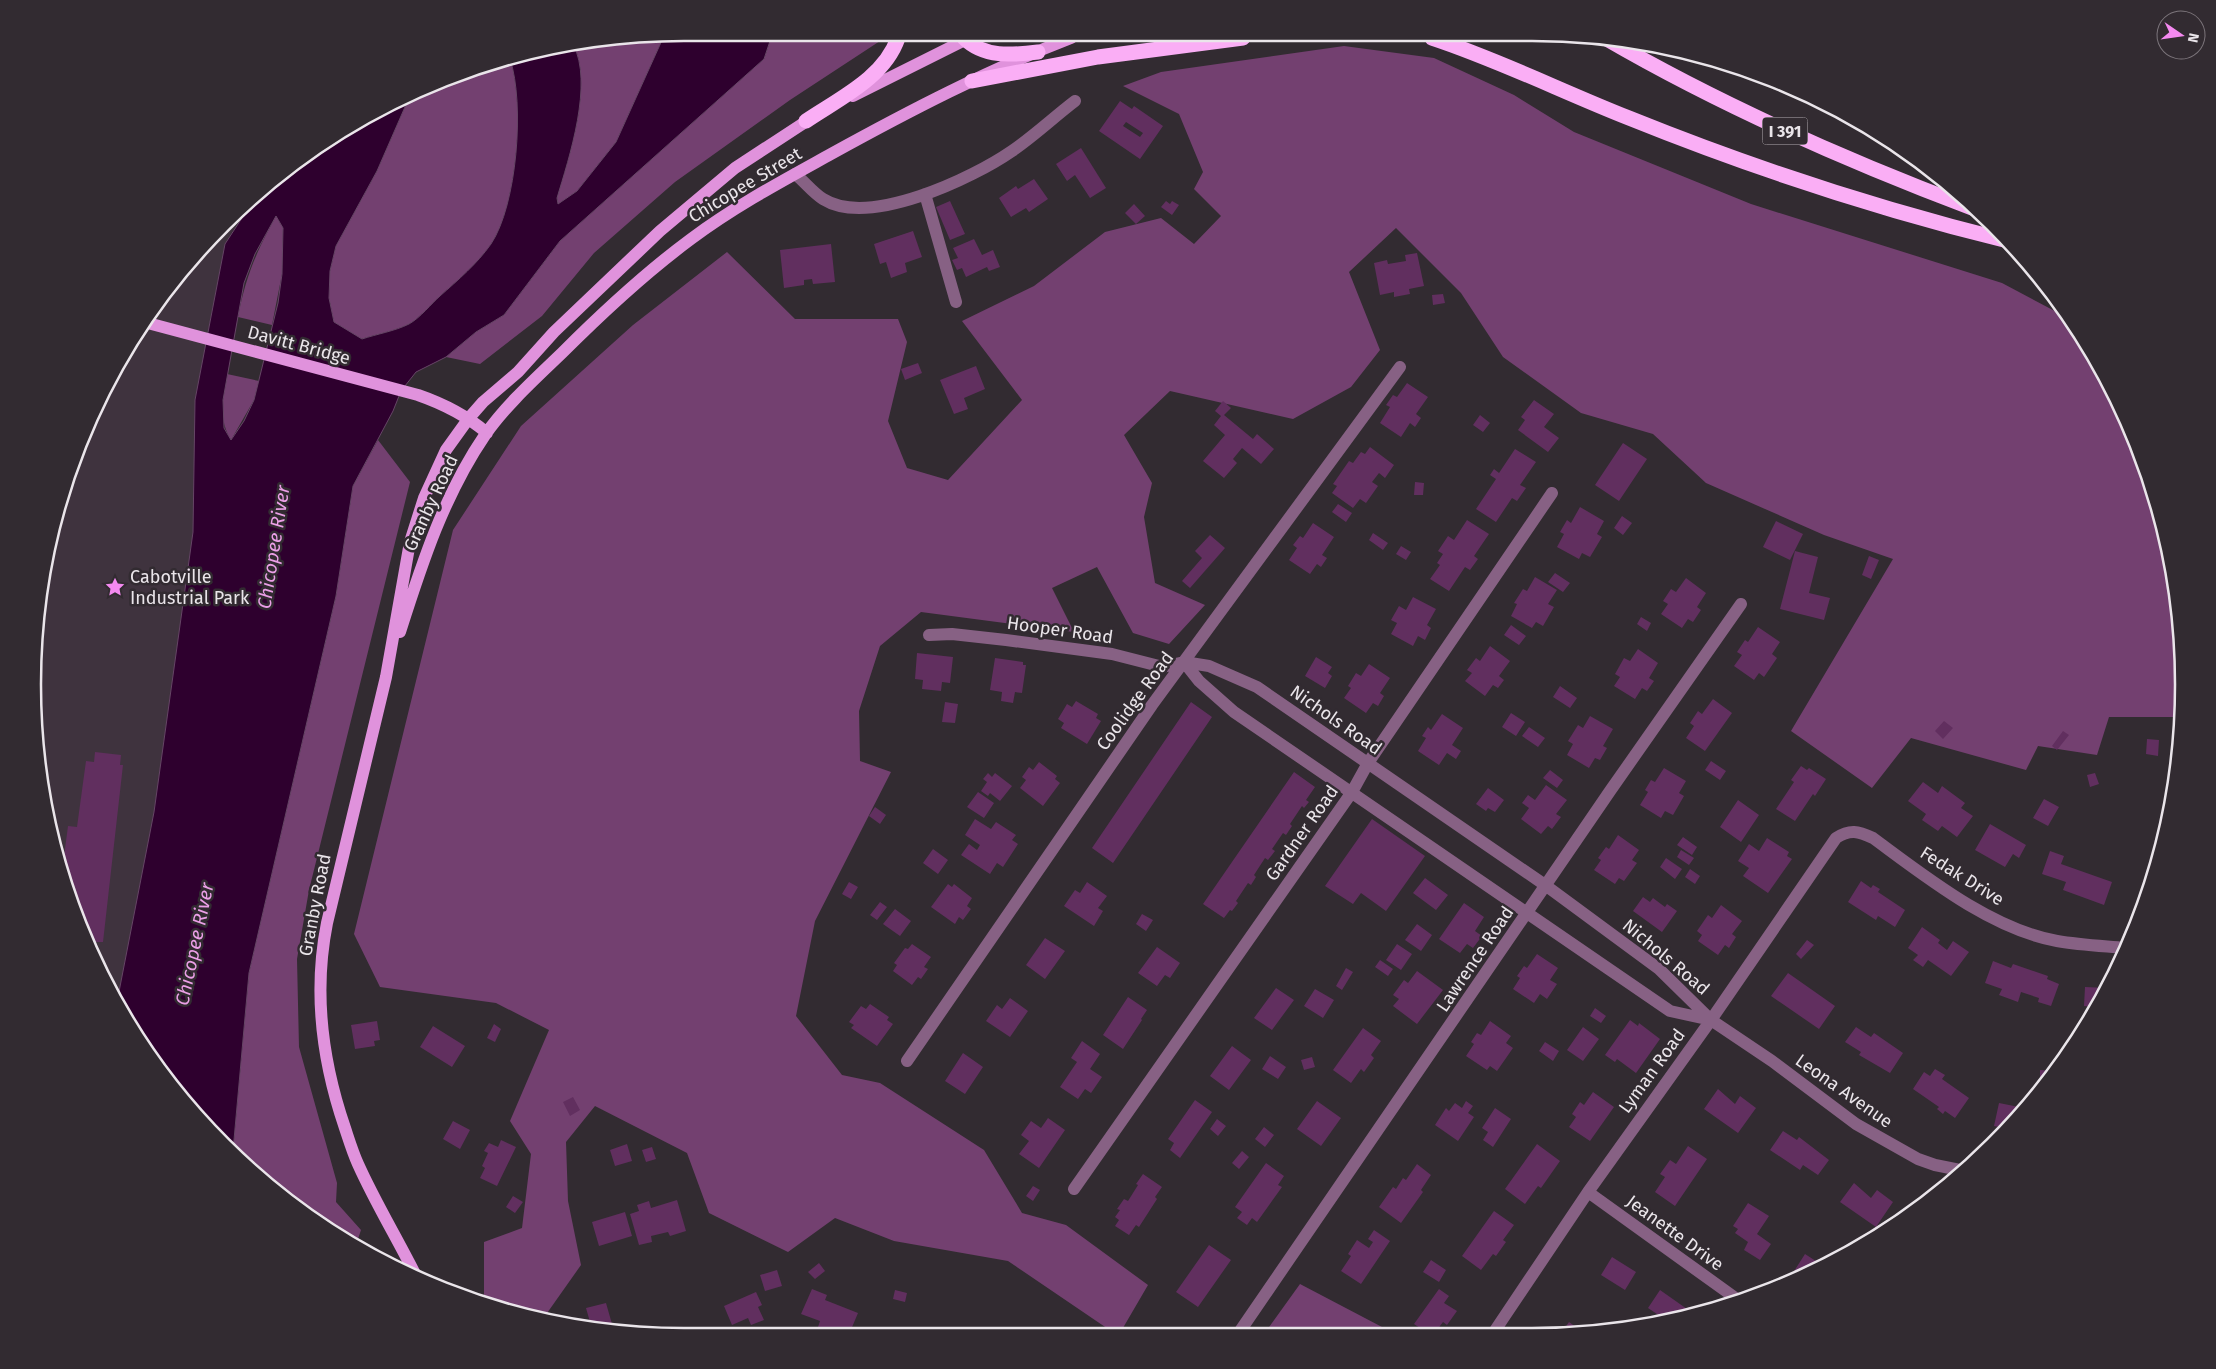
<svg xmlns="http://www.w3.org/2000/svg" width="2216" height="1369" font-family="'Fira Sans',sans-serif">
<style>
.built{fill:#3f333e}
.forest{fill:#734070}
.water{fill:#2e002e;stroke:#664566;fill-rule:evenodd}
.building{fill:#612f5f;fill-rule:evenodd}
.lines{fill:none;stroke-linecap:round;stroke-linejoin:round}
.minor{stroke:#876184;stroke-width:12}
.major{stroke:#e092dc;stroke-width:12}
.highway{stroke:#faaef5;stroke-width:15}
.labels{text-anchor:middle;stroke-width:5;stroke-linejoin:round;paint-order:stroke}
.shield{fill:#322b31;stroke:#b3adb2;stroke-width:1}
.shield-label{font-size:16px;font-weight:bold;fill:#eae5ea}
.street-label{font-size:18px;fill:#eae5ea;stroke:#322b31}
.poi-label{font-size:18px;fill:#eae5ea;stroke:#322b31;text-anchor:start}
.water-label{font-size:19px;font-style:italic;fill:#eb9fe7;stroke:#322b31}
.rim{fill:none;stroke:#eae5ea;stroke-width:2.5}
</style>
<rect width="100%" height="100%" fill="#322b31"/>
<path class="built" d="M250,201L225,244L195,400L193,532L154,812L117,1002L100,973L55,854L38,769L34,642L67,475L120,359L167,288L224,223Z"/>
<path class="forest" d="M599,38H663L616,142L577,191L558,205L557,198C569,158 594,83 573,44Z
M771,38H880V41L790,100L675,182L594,253L542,316L480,364L446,357L476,332L504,315L560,241L764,59Z
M1344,46L1434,58L1514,95L1574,132L1751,204L2002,283L2066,317L2096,359L2149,475L2178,600L2182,717H2109L2097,755L2038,746L2026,770L1911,738L1872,788L1791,731L1893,559L1824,535L1706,483L1653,434L1581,413L1503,357L1461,293L1396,228L1349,272L1380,350L1351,387L1293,419L1170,391L1124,435L1152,483L1144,517L1155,583L1205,605L1169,644L1133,633L1097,567L1052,588L1074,632L921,612L880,646L859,711L860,761L891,772L815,921L796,1016L842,1075L880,1083L984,1150L1022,1213L1066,1225L1148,1285L1120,1333H1114L1008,1261L894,1241L835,1218L788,1252L709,1213L687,1153L595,1106L566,1142L568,1201L581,1265L545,1316L484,1300V1242L522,1228L531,1154L510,1121L549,1030L496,1003L380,987L354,934L453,530L521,426L633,325L727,252L795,319H898L907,342L888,421L907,468L948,480L1022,400L962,321L1034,286L1105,232L1161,218L1194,244L1221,216L1194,189L1203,172L1179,114L1123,86L1161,72Z
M510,59C525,104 517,205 491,244C477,265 458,280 440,296C431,304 420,318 409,324C395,331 377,334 361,339L334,322L329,298L330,271L336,246L377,171L408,100L475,67Z
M276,216L283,228L282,274L272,325L238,317C246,275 256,253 276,216Z
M227,374L259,381L254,400L231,440C218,419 223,398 227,374Z
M378,440L410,482L309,890L297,959L299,1047L337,1183L336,1202L361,1230L357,1242L287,1202L233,1151L249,973L336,596L353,486Z
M1300,1284L1382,1327L1393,1334H1264Z"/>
<path class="water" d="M663,38H771L764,59L560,241L504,315L476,332L446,357L416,372L401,391L393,411L353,486L336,596L249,973L233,1151L194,1115L143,1047L117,1002L154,812L193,532L195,400L225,244L255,198L322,143L408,100L377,171L336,246L330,271L329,298L334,322L362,339C377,334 395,331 409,324C420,318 431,304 440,296C458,280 477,264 491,244C517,205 525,104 510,59L573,44C594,83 569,158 557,198L558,204L577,191L616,142ZM276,216L283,228L282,274L278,303L254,400L244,421L231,440L224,428L223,400L244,283L255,254Z"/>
<path class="building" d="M1120,101L1132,109L1134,106L1163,126L1140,159L1099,131ZM1126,122L1143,133L1140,137L1123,126Z
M1081,148L1106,188L1090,198L1075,175L1067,181L1056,164Z
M1034,179L1048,199L1029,212L1026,208L1011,217L999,198L1016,186L1018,189Z
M950,201L965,234L950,240L936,207Z
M1166,201L1170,204L1172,201L1179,205L1172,215L1161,207Z
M1134,204L1145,216L1136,224L1125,213Z
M913,231L922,257L905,263L907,272L891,278L886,262L880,264L874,244Z
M974,239L982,255L993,250L1000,267L989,271L987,267L966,277L962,268L957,270L952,260L958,258L953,248Z
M831,244L835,282L813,284L812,279L804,280V285L784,288L780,250Z
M1417,253L1424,286L1409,289L1410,294L1394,297V292L1380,295L1374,263L1387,260L1388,264L1406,261L1405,255Z
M1443,294L1445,303L1433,305L1432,295Z
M918,363L922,373L905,380L901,369Z
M976,366L985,389L964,398L968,409L954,414L940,380Z
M1407,383L1428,397L1416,414L1421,418L1415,427L1410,423L1401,437L1380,423L1390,407L1386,405L1393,395L1397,397Z
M1534,400L1554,414L1544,427L1559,438L1548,452L1518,430L1525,420L1521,417Z
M1223,401L1231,408L1224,415L1253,439L1257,434L1274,449L1261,464L1242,448L1233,459L1237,463L1224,478L1203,461L1225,435L1214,425L1221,416L1215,411Z
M1480,415L1490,423L1483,432L1473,425Z
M1623,443L1647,459L1619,501L1595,485Z
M1370,447L1394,465L1385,478L1379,473L1372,482L1378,486L1366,503L1360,499L1353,508L1332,493L1337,486L1333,484L1349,461L1353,463L1361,452L1365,454Z
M1515,449L1536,462L1520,485L1526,488L1517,501L1512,498L1496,522L1476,509L1496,479L1490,475L1494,469L1499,473Z
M1415,482L1424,483L1423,495H1414Z
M1338,504L1352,513L1346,522L1332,512Z
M1580,507L1604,521L1597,534L1602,537L1590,557L1582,553L1579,559L1557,547L1564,534L1560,532L1567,520L1571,523Z
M1622,516L1632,523L1623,535L1614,528Z
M1467,520L1489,534L1474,556L1478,559L1470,570L1465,567L1449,591L1430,579L1440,565L1437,563L1443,554L1438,551L1448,536L1454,540Z
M1776,521L1803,534L1790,560L1763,547Z
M1313,523L1334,537L1322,555L1327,558L1321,567L1317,564L1310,574L1289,560L1297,548L1293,545L1300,536L1303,538Z
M1373,533L1388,543L1383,550L1369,540Z
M1210,535L1225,548L1190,588L1182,581L1202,558L1195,551Z
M1401,546L1411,552L1406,560L1396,554Z
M1795,551L1818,557L1809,593L1830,598L1824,620L1780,609Z
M1869,556L1879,560L1871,579L1862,575Z
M1555,573L1570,583L1563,592L1548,582Z
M1535,577L1557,590L1548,604L1554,607L1543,626L1536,622L1532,628L1511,616L1517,604L1514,603L1523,589L1527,591Z
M1686,578L1706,593L1697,607L1701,610L1693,622L1688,619L1682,628L1661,614L1668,604L1663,601L1671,589L1676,592Z
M1413,597L1436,609L1427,625L1431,628L1425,640L1418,636L1413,646L1391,634L1397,623L1391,620L1399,606L1406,610Z
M1641,617L1651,623L1647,631L1637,624Z
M1511,625L1526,636L1519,645L1504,635Z
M1758,627L1780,642L1772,654L1777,658L1764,677L1759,673L1754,680L1734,666L1742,655L1737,652L1745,640L1748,642Z
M1490,646L1510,661L1499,676L1504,680L1498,688L1493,685L1485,696L1465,681L1472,673L1467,670L1476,658L1480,661Z
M1638,649L1658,663L1649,678L1654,681L1647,691L1642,688L1635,699L1614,686L1620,677L1615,674L1624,658L1630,661Z
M917,653L953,657L950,683L942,682L941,691L922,689L923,680L915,679Z
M1316,657L1332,667L1328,673L1332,676L1325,688L1305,676Z
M995,658L1023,662V665H1026L1022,693L1015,692L1013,703L1001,701L1002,692L990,690Z
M1369,664L1390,678L1380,693L1384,696L1378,706L1373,703L1366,713L1344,698L1351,688L1348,686L1356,673L1361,676Z
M1560,686L1577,698L1570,708L1553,697Z
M1713,699L1732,713L1705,751L1686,738L1694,726L1690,723L1698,711L1702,714Z
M1076,701L1098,714L1096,718L1101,721L1087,744L1061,728L1064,723L1058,719L1067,704L1072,707Z
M945,702L958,704L955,723L942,722Z
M1191,702L1212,717L1113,863L1092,848Z
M1511,713L1525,722L1516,736L1502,727Z
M1442,714L1463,728L1452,745L1461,751L1456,759L1447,753L1439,765L1418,751L1426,738L1422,736L1428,727L1431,730Z
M1590,716L1613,729L1603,746L1607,748L1600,760L1595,758L1589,768L1567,755L1573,744L1568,741L1578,725L1583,728Z
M1944,721L1953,728L1943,739L1935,731Z
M1529,727L1545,738L1538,747L1522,736Z
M2063,731L2069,735L2057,750L2052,746Z
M2147,739L2159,740L2158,756L2146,754Z
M95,752L121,755L120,765H123L103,942H88L62,872L68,826L77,827L86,761L94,762Z
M1711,761L1726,771L1720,780L1705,770Z
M1039,762L1057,776L1055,779L1060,783L1043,806L1020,788L1026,780L1022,777L1029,767L1033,770Z
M1801,766L1807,770L1809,768L1826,779L1815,796L1813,794L1795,821L1776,809L1794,782L1791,780Z
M1664,768L1686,781L1679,793L1684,796L1673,815L1665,811L1661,818L1640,805L1648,792L1645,790L1651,780L1655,782Z
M1550,770L1563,780L1557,788L1543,778Z
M1294,772L1315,787L1306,800L1309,802L1304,808L1302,806L1290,824L1292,826L1286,835L1283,833L1272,849L1275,851L1268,860L1265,858L1254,875L1256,877L1251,885L1248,883L1236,901L1238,903L1232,911L1230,910L1224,918L1203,904Z
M988,773L992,777L995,773L1012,786L1000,801L990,793L988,796L981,791L987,782L983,779Z
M2095,773L2099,784L2090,787L2087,775Z
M1923,782L1938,793L1942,786L1965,803L1961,808L1973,816L1957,837L1942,826L1938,831L1922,820L1926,814L1908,801Z
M1546,785L1567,800L1556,814L1561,817L1552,829L1548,826L1541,834L1521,819L1529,808L1522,803L1528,795L1535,800Z
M1488,788L1504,800L1495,812L1488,808L1486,811L1476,804Z
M978,792L994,803L984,818L967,807Z
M2044,799L2059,807L2048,826L2033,818Z
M1738,800L1759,815L1741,842L1720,827Z
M875,807L886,815L880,824L869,816Z
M975,819L991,829L996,822L1016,835L1012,840L1018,844L1003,867L997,863L990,874L961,855L969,844L977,850L980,845L965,835Z
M1372,819L1425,856L1386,911L1361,893L1353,904L1325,886Z
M1990,824L2026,845L2019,858L2013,854L2005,867L1975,850Z
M1618,835L1639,850L1632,860L1637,863L1624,881L1619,878L1615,884L1594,870L1601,860L1598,858L1606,847L1609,849Z
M1683,837L1697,847L1692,855L1677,845Z
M1767,838L1789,852L1787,856L1792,859L1768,893L1743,876L1749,868L1738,861L1749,844L1759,851Z
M933,849L948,860L938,874L923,863Z
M1681,850L1694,858L1689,865L1677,857Z
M2050,851L2064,856L2061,864L2112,882L2104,905L2063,890L2066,882L2042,874Z
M1666,858L1682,869L1675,879L1660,867Z
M1690,869L1700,876L1695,884L1685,877Z
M1425,878L1448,895L1436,910L1413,893Z
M1861,881L1871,888L1873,885L1880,889L1878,892L1905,910L1895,927L1878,916L1876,920L1848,902Z
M849,882L858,887L851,899L842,894Z
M1087,882L1107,896L1098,908L1103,911L1094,926L1064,906L1075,890L1080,893Z
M948,884L952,887L954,884L972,898L967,906L971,909L963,920L959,917L955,924L931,907Z
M1643,897L1650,902L1653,898L1665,907L1667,904L1677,911L1662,932L1633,911Z
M880,902L887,907L877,920L870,915Z
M1464,903L1484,917L1475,931L1482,936L1473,948L1467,944L1460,953L1439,939Z
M1721,905L1742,921L1732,934L1736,937L1729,948L1725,945L1718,955L1698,941L1702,935L1697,931L1708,915L1712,918Z
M895,909L911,921L900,936L883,924Z
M1142,914L1153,920L1146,931L1136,924Z
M1417,924L1432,935L1421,951L1405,940Z
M1922,927L1940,940L1938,943L1947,950L1953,941L1969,952L1951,976L1928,960L1923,967L1913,960L1918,955L1908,948Z
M1045,938L1065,951L1045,979L1026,965Z
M1807,940L1814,945L1801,959L1796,954Z
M912,944L931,957L924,967L928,969L921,979L918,977L912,985L893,971L897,965L894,963L905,948L908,949Z
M1397,944L1412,954L1401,970L1386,960Z
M1157,947L1180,963L1170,978L1165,975L1157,986L1138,973Z
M1537,954L1558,968L1550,980L1557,984L1547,999L1540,994L1534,1003L1513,989L1520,978L1517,976L1524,966L1527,968Z
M1380,960L1393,969L1388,976L1375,967Z
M1993,961L2011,968L2013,964L2048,976L2047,979L2059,984L2051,1006L2038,1002L2039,998L2021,992L2018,1002L1999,995L2002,989L1985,983Z
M1346,968L1353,972L1342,990L1336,986Z
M1417,971L1443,990L1417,1024L1393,1006L1399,999L1393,995L1404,980L1408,983Z
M1788,973L1835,1006L1819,1029L1771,996Z
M2085,987L2107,988L2095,1007L2084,1006Z
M1276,988L1294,1000L1272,1030L1254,1018Z
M1315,989L1334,1000L1323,1018L1304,1006Z
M1128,997L1147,1010L1141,1019L1142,1020L1123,1049L1103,1035Z
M1010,998L1028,1011L1010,1037L986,1021L997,1005L1002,1009Z
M870,1004L889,1017L887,1020L893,1024L877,1046L851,1028L854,1025L849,1022L861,1006L866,1009Z
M1595,1008L1606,1016L1601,1023L1590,1016Z
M1630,1020L1638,1026L1639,1023L1660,1039L1636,1073L1617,1059L1615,1062L1605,1055Z
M377,1021L380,1040L374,1041L375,1046L355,1049L351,1025Z
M1490,1021L1511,1036L1506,1043L1513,1048L1497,1071L1490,1066L1487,1070L1466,1056L1474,1044L1471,1042L1477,1033L1481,1035Z
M494,1024L501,1029L495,1042L487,1038Z
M433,1026L465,1046L452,1067L420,1047Z
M1583,1027L1599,1039L1583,1061L1567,1050Z
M1856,1027L1871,1037L1874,1033L1903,1053L1890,1073L1859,1055L1861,1052L1845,1042Z
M1363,1028L1381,1041L1371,1055L1374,1058L1364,1072L1361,1069L1351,1083L1333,1070Z
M1082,1041L1100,1054L1090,1069L1102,1077L1091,1093L1085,1089L1078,1099L1060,1087L1077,1062L1071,1058Z
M1545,1042L1559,1051L1553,1061L1539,1051Z
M1232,1046L1251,1060L1229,1090L1210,1076Z
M963,1053L983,1067L965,1094L945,1081Z
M1270,1056L1286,1067L1278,1079L1262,1069Z
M1312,1057L1315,1067L1304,1070L1301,1060Z
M1935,1069L1945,1075L1942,1079L1969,1098L1955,1118L1945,1111L1943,1114L1937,1109L1939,1107L1913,1089L1924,1072L1930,1076Z
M2040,1070L2055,1071L2051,1077H2040Z
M1718,1089L1735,1104L1740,1096L1756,1108L1738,1133L1704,1109Z
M1593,1092L1614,1107L1590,1141L1569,1127L1576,1117L1572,1114L1580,1102L1584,1105Z
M573,1097L580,1110L570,1116L563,1102Z
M1195,1100L1212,1112L1180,1158L1170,1150L1174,1143L1168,1139Z
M1317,1101L1341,1118L1321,1146L1297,1129Z
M1466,1101L1473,1106L1468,1113L1474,1117L1458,1141L1435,1125L1446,1108L1449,1111L1455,1103L1462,1108Z
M1999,1103L2024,1108L2005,1128L1994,1126Z
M1495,1108L1511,1119L1493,1147L1483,1140L1488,1132L1482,1128Z
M1048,1118L1065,1130L1039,1168L1019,1154L1029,1141L1021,1135L1031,1121L1041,1128Z
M1217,1119L1226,1126L1218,1136L1210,1129Z
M453,1121L470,1130L460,1149L443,1139Z
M1264,1127L1274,1135L1265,1147L1255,1139Z
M1783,1131L1797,1140L1799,1137L1829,1160L1818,1175L1803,1165L1800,1170L1770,1150Z
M501,1140L516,1147L497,1186L480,1178L485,1168L482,1166L488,1153L484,1151L489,1143L498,1147Z
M627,1144L632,1161L615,1166L610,1150Z
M1537,1144L1560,1161L1541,1188L1538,1186L1525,1204L1505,1189Z
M1688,1146L1707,1159L1675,1206L1655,1192L1665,1177L1660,1174L1670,1160L1676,1164Z
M652,1147L656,1159L646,1162L642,1150Z
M1242,1151L1249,1157L1239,1169L1232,1163Z
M1266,1163L1284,1176L1278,1185L1282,1187L1257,1222L1252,1218L1247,1225L1237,1218L1242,1212L1235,1207Z
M1417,1164L1431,1175L1421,1190L1423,1192L1401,1223L1379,1207L1393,1187L1396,1189L1403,1178L1406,1180Z
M1143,1174L1162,1187L1155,1197L1157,1199L1139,1227L1136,1225L1129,1235L1115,1226L1119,1220L1115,1217L1120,1210L1117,1209L1124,1199L1128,1201L1138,1185L1136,1184Z
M1854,1183L1871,1198L1877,1190L1893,1202L1876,1227L1840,1202Z
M1033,1186L1040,1190L1033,1201L1026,1196Z
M513,1196L523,1202L515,1213L506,1207Z
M677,1200L686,1231L670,1236L668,1232L651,1236L652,1242L639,1245L630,1214L639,1211L637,1205L649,1201L651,1208Z
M1748,1203L1769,1216L1757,1234L1771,1244L1760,1260L1744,1250L1748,1242L1735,1233L1738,1229L1733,1226Z
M1494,1211L1514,1225L1503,1240L1506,1242L1496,1256L1493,1254L1481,1270L1462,1256Z
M625,1212L632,1236L599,1246L592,1222Z
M1374,1230L1390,1241L1361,1284L1341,1271L1351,1256L1348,1254L1357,1240L1369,1248L1373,1242L1368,1239Z
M1209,1245L1231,1260L1198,1307L1176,1292Z
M1805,1254L1822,1265L1794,1278L1791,1276Z
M1612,1257L1636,1272L1625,1290L1601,1275Z
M1431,1260L1446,1270L1439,1282L1423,1272Z
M819,1263L825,1271L815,1279L808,1272Z
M777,1270L782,1286L765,1291L760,1275Z
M812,1289L827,1295L825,1300L858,1313L850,1332L836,1328L834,1332H830L818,1327L820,1321L801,1314Z
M1439,1289L1449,1296L1444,1303L1457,1311L1447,1325L1443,1322L1434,1334H1429L1414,1324Z
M895,1290L907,1293L905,1302L893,1299Z
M1660,1290L1687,1309L1689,1307L1695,1311L1663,1318L1648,1308Z
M756,1292L762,1305L758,1307L764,1320L751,1325L748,1318L732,1325L724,1306Z
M606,1303L614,1331L592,1329L586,1308Z
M1569,1322L1584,1333L1560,1335Z
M881,1327L896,1332H880Z"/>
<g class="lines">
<path class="minor" d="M795,174C804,181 813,193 823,199C869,228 973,178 1012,151C1034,136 1054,117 1075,101
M925,194L956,302
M929,635L952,634L1006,640L1112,654L1163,667L1184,662L1209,666L1257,687L1545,885L1659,969L1711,1020L1772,1061L1856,1124L1918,1159L1935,1165L1965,1171
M1184,662L1199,681L1234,712L1670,1011L1711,1020
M907,1061L1152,705L1400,367
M1074,1189L1352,792L1368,763L1552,493
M1588,1192L1741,1302
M1238,1334L1610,791L1741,604
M1492,1335L1588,1192L1711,1020L1836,838C1850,829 1858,831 1873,838C1926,877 1991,929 2057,941C2080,945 2103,946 2125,948"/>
<path class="major" d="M853,96L969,38
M144,322L418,395C444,404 466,415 487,433
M400,632C422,563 444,495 485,435C506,405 535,379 562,353C603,312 645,273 691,239C735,206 784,180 831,154C909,111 988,70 1071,38
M416,1276C397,1238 375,1202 358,1164C353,1153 349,1140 345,1128C322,1061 313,993 327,923L386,677L410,542L424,498L446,450L469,418L483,402L518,372L554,332L660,231L735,168L813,117"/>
<path class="highway" d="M964,38C984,58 1012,55 1038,52
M1432,38C1499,60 1563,92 1629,118C1753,168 1878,209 2008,241
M1605,38C1722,106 1845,160 1972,208
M972,81L1098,57L1243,38
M806,121C840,98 884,78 898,38"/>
</g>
<defs>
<symbol id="sight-bare" viewBox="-9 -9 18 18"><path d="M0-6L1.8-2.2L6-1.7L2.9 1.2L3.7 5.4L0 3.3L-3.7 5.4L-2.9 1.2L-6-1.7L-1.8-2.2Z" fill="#f489f0" stroke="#322b31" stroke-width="2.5" paint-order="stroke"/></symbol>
</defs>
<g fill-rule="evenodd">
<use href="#sight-bare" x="101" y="573" width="28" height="28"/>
</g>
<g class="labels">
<rect class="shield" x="1762.5" y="117.5" width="45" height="27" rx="4"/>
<g class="shield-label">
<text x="1785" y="137">I 391</text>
</g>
<g class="street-label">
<text transform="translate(745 185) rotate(-31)" y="6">Chicopee Street</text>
<text transform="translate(299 345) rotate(15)" y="6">Davitt Bridge</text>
<text transform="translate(431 503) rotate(-65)" y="6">Granby Road</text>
<text transform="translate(1060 630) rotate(8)" y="6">Hooper Road</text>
<text transform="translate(1135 701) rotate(-54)" y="6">Coolidge Road</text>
<text transform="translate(1336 720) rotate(35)" y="6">Nichols Road</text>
<text transform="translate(1302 833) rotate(-55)" y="6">Gardner Road</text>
<text transform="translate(1962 876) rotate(32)" y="6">Fedak Drive</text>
<text transform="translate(315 905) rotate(-79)" y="6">Granby Road</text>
<text transform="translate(1666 957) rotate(40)" y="6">Nichols Road</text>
<text transform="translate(1475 959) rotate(-56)" y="6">Lawrence Road</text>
<text transform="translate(1652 1071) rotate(-54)" y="6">Lyman Road</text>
<text transform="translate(1844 1091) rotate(35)" y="6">Leona Avenue</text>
<text transform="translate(1675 1233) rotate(36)" y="6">Jeanette Drive</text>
</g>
<g class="poi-label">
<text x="130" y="583">Cabotville<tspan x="130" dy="21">Industrial Park</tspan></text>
</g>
<g class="water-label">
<text transform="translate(273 547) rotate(-81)" y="7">Chicopee River</text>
<text transform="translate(194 944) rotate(-78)" y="7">Chicopee River</text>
</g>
</g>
<path d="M0 0H2216V1369H0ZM684 41H1532A643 643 0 0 1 2175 684V685A643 643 0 0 1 1532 1328H684A643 643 0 0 1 41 685V684A643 643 0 0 1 684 41Z" fill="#322b31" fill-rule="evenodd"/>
<path class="rim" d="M684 41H1532A643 643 0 0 1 2175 684V685A643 643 0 0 1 1532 1328H684A643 643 0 0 1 41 685V684A643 643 0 0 1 684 41Z"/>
<g transform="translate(2181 35) rotate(103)"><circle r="24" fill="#322b31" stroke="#7c757b"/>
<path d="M0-4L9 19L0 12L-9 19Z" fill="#f489f0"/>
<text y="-8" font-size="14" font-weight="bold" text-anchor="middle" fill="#eae5ea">N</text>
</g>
</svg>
